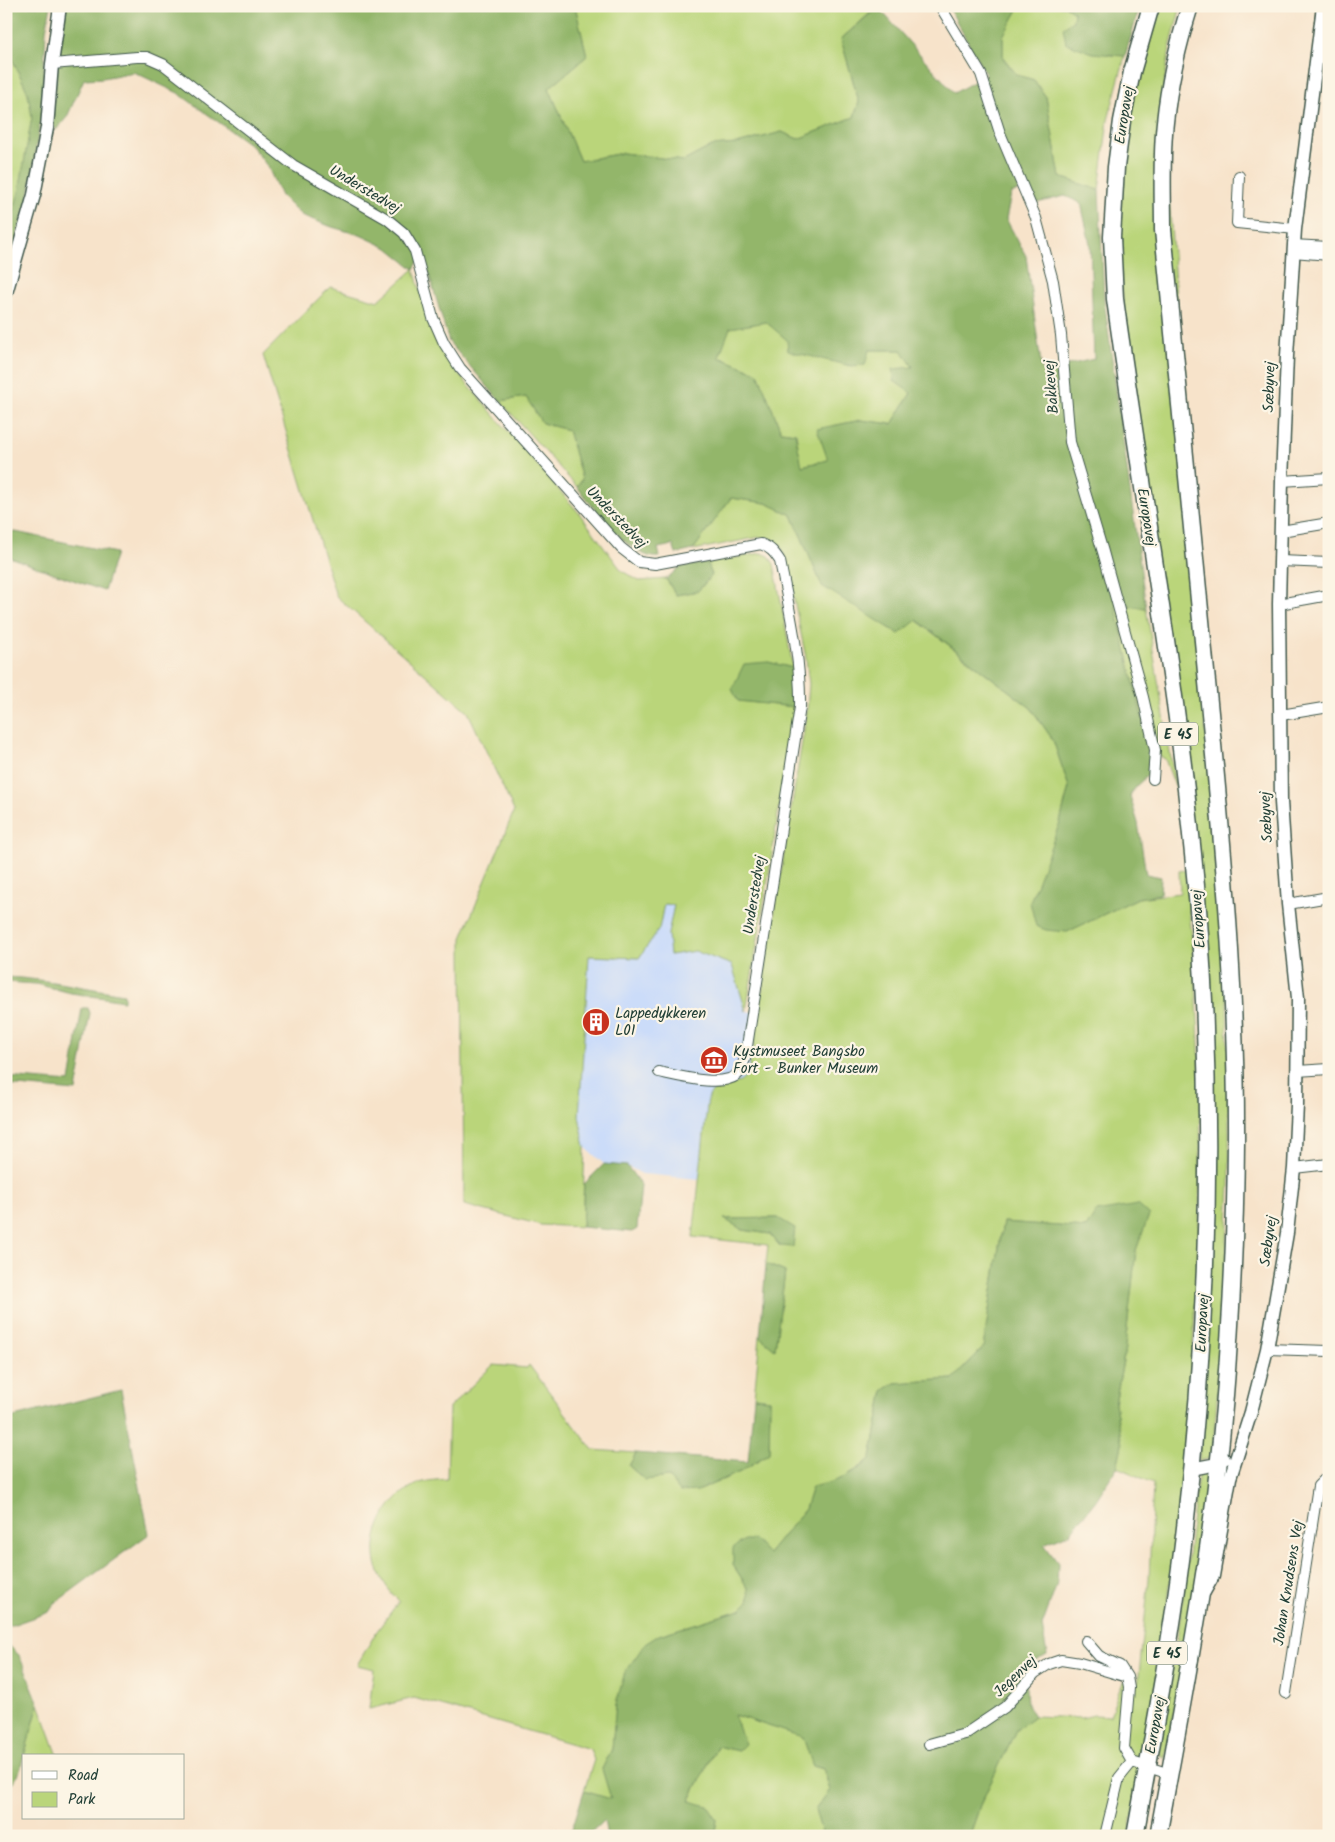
<svg xmlns="http://www.w3.org/2000/svg" width="1335" height="1842" font-family="Kalam,sans-serif">
<style>
.built{fill:#cbdcf9}
.green{fill:#bad57a;stroke:#6c8957;fill-rule:evenodd}
.forest{fill:#93b66a;stroke:#597a4f;fill-rule:evenodd}
.lines{fill:none;stroke-linecap:round;stroke-linejoin:round}
.minor-casing{stroke:#3f564a;stroke-width:12}
.tertiary-casing{stroke:#3f564a;stroke-width:15}
.primary-casing{stroke:#3f564a;stroke-width:19}
.minor{stroke:#fff;stroke-width:10}
.tertiary{stroke:#fff;stroke-width:12}
.primary{stroke:#fff;stroke-width:16}
.labels{text-anchor:middle;stroke-width:4.5;stroke-linejoin:round;paint-order:stroke}
.shield{fill:#fcf5e5;stroke:#617469;stroke-width:1}
.shield-label{font-size:14px;font-weight:bold;fill:#1f3d34}
.street-label{font-size:15px;fill:#1f3d34;stroke:#fcf5e5}
.poi-label{font-size:15px;fill:#1f3d34;stroke:#fcf5e5;text-anchor:start}
</style>
<rect width="100%" height="100%" fill="#fcf5e5"/>
<filter id="ink" filterUnits="userSpaceOnUse"><feTurbulence type="fractalNoise" baseFrequency=".02" numOctaves="2"/><feDisplacementMap in="SourceGraphic" scale="10" xChannelSelector="R" yChannelSelector="G"/><feConvolveMatrix kernelMatrix="1 2 1 2 8 2 1 2 1" color-interpolation-filters="sRGB"/></filter>
<filter id="wash" filterUnits="userSpaceOnUse"><feTurbulence type="fractalNoise" baseFrequency=".0096" numOctaves="4" result="noise"/><feDisplacementMap in="SourceGraphic" scale="20" xChannelSelector="R" yChannelSelector="G"/><feGaussianBlur stdDeviation="1.12" result="paint"/><feColorMatrix in="noise" values="0 0 0 0 0 0 0 0 0 0 0 0 0 0 0 0 0 1.4 0 .05"/><feComposite in="paint" operator="in"/></filter>
<g filter="url(#wash)">
<rect width="100%" height="100%" fill="#f7e3ca"/>
<path class="built" d="M664,903L674,905L668,934L695,951L733,965L746,1011L758,1013L747,1076L740,1082L716,1088L708,1097L699,1179L642,1174L627,1166L604,1164L585,1147L579,1116L589,956L639,958L659,929Z"/>
<path class="green" d="M575,6H878L841,39L859,102L854,117L798,139L782,132L737,144L712,146L684,161L623,153L580,161L549,88L587,56Z
M1020,6H1065L1074,11L1073,21L1110,55L1125,56L1108,120L1099,190L1060,177L1046,97L1034,80L1017,75L1003,57V36Z
M1158,6H1181L1170,48L1162,96L1209,776L1227,999L1230,1184L1222,1341L1212,1458L1199,1461L1212,1008L1126,341L1118,236L1127,130L1140,63Z
M6,45L28,93L32,117L19,192L6,238Z
M414,269C423,305 436,338 455,370L579,513L622,571L639,581L666,579L676,595L698,591L712,575L707,563L761,553L769,556L774,564L793,668L768,662L739,701L794,707L772,854L746,1011L732,965L695,951L670,955L668,934L674,905L664,904L659,929L639,958L589,956L579,1116L585,1147L582,1227L541,1225L464,1205L462,938L514,811L468,712L336,596L263,355L330,287L378,301Z
M766,322L788,340L869,350H903L914,367L911,393L892,424L861,420L818,429L828,460L801,466L796,433L781,431L758,373L719,357L729,328Z
M526,397L542,423L568,430L582,479L577,487L500,401Z
M731,498L766,503L792,515L822,586L916,620L1031,708L1053,740L1069,787L1060,822L1067,932L1138,898L1180,893L1179,871L1185,870C1189,913 1195,957 1197,1001C1204,1129 1200,1258 1190,1386C1179,1537 1159,1687 1129,1836H970L980,1805L1016,1730L1034,1716L1082,1718L1094,1715L1110,1716L1122,1682L1132,1681L1138,1684L1149,1579L1153,1483L1117,1467L1122,1445L1115,1404L1124,1355L1136,1250L1149,1215L1086,1228L1003,1222L983,1348L953,1379L895,1383L884,1390L871,1458L863,1465L839,1481L812,1487L805,1509L768,1554L733,1565L748,1588L749,1601L740,1610L659,1635L616,1704L612,1749L602,1769L612,1800L584,1791L594,1760L590,1749L414,1698L369,1709L374,1669L357,1665L377,1631L399,1601C391,1593 383,1583 379,1572C365,1539 387,1495 420,1483C428,1480 439,1480 447,1479L449,1408L493,1365L527,1368L529,1365L593,1450L636,1453L629,1466L645,1480L668,1477L697,1491L740,1472L769,1453L770,1399L754,1397L760,1337L775,1348L785,1272L766,1264L768,1245L693,1237L708,1097L716,1088L740,1082L747,1076L751,1059L807,711L809,684L806,658L786,561L781,546L772,539L760,537L693,550ZM778,1218L780,1246L770,1234L743,1230L725,1219Z
M1115,604L1146,608L1176,789L1165,759L1150,750Z
M1203,1472H1211L1193,1612L1165,1757L1161,1756L1159,1750L1181,1612L1198,1475Z
M39,1704L58,1756H24Z
M734,1715L803,1737L813,1766L823,1769L830,1790L815,1810L823,1836H714L717,1820L689,1802L717,1746L738,1751Z"/>
<path class="forest" d="M6,6H51L46,30L42,109L29,196L6,272V238L19,192L32,117L28,93L6,45Z
M65,6H575L587,56L549,88L580,161L623,153L684,161L712,146L737,144L782,132L798,139L854,117L859,102L841,39L878,7L954,93L986,75L948,6H1020L1003,36V58L1017,75L1034,80L1046,97L1060,177L1099,190L1104,300L1146,608L1115,604L1150,750L1148,775L1135,787L1130,796L1138,823L1146,874L1161,877L1160,894L1138,898L1067,932L1046,930L1036,926L1030,902L1060,822L1069,787L1053,740L1031,708L917,620L899,634L822,586L792,515L766,503L731,498L693,550L676,554L673,545L658,548L660,557C632,562 593,506 577,487L582,479L568,430L542,423L526,397L500,401L449,342L423,253L414,269L388,248L360,235L332,227L301,215L281,196L268,167L252,146L178,93L134,72L103,78L84,79L67,117L56,130L51,121ZM1020,190L1037,203L1065,196L1081,203L1090,244L1094,359L1042,371L1026,256L1006,219L1011,194ZM766,322L787,340L788,351L851,366L865,365L869,350H902L913,367L893,369L894,381L911,393L892,424L861,420L817,429L828,460L802,466L795,433L781,431L758,373L719,357L730,328Z
M1065,6H1140L1125,56L1093,53L1066,43L1063,27L1073,21L1074,12Z
M6,530L116,553L104,591L6,556Z
M707,563L712,575L698,591L676,595L666,579L680,567Z
M768,662L793,668L795,681L794,707L738,701L732,689L744,664Z
M6,977C46,979 85,988 124,994V1001L71,993L36,984L6,982Z
M82,1008H88L90,1013L76,1091L6,1085V1077L70,1082Z
M604,1164L627,1166L641,1185L637,1229L632,1232L582,1227L584,1184Z
M1138,1205L1149,1215L1136,1250L1124,1355L1115,1404L1122,1445L1117,1467L1096,1500L1070,1533L1044,1544L1058,1563L1057,1584L1042,1626L1047,1655L1031,1663L1025,1672L1027,1705L1034,1716L1016,1730L980,1805L970,1836H823L815,1810L830,1790L824,1769L813,1766L803,1737L734,1715L745,1744L738,1751L717,1746L689,1801L708,1806L717,1820L714,1836H607L604,1820L587,1836L571,1833L584,1791L611,1799L602,1769L612,1749L616,1704L625,1672L645,1644L659,1635L740,1610L749,1601L748,1588L733,1565V1548L744,1540H755L768,1554L805,1509L812,1487C837,1481 852,1477 871,1458L884,1390L895,1383L953,1379L983,1348L1003,1222L1086,1228L1096,1212Z
M778,1218L795,1228L793,1247L780,1246L770,1234L743,1230L724,1219Z
M766,1264L785,1272L775,1349L760,1337Z
M121,1390L149,1534L55,1603L49,1612L6,1627V1419Z
M754,1397L770,1399L769,1453L740,1472L697,1491L680,1492L668,1477L645,1480L629,1466L636,1453L748,1462Z
M6,1643L19,1655L39,1704L18,1776L6,1789V1768L9,1765V1741H6Z"/>
</g>
<g filter="url(#ink)">
<g class="lines">
<defs>
<path id="minor" d="M940,6L981,74L1000,133L1036,218L1053,281L1061,335L1070,442L1103,552L1143,697L1155,750L1153,779
M52,64L137,57H147L163,64L293,165L387,219L404,233L415,251L433,318L444,343L460,368L621,548L639,562L655,564L761,544C771,548 774,552 780,561C789,609 801,657 800,707L745,1059C743,1063 742,1069 739,1073C725,1089 678,1076 659,1072
M1239,176L1237,223L1295,229
M1293,245L1329,247
M1293,252L1329,255
M1282,481L1329,478
M1281,531L1329,523
M1280,561L1329,563
M1279,604L1329,595
M1281,715L1329,707
M1288,904L1329,897
M1297,1071L1329,1069
M1294,1168L1329,1164
M1267,1349L1329,1351
M1086,1641L1099,1656L1120,1666L1127,1677L1129,1688L1124,1748L1132,1762
M1286,1693L1318,1486L1324,1480L1329,1479
M929,1744L965,1734L1005,1707L1035,1673L1049,1664L1061,1660L1080,1663L1127,1677
M1105,1836L1119,1778L1132,1762L1170,1774"/>
<path id="tertiary" d="M6,293L34,195L47,128L52,64L60,6
M1191,1469L1212,1465L1224,1459
M1204,1592L1213,1576L1230,1478L1251,1412L1267,1349L1287,1233L1294,1168L1297,1105L1298,998L1288,904L1281,802L1279,604L1282,481L1287,356L1295,229L1323,6"/>
<path id="primary" d="M1135,1836C1153,1736 1172,1637 1184,1536C1205,1359 1212,1179 1204,1001C1193,765 1147,532 1115,299L1112,237L1116,167L1122,121L1132,72L1151,6
M1158,1836C1176,1740 1194,1644 1208,1548C1227,1414 1235,1278 1236,1143C1237,989 1222,836 1207,682C1192,531 1178,381 1163,230C1163,194 1161,158 1165,122C1169,83 1178,44 1190,6"/>
</defs>
<use href="#minor" class="minor-casing"/>
<use href="#tertiary" class="tertiary-casing"/>
<use href="#primary" class="primary-casing"/>
<use href="#minor" class="minor"/>
<use href="#tertiary" class="tertiary"/>
<use href="#primary" class="primary"/>
</g>
</g>
<defs>
<symbol id="building-disc" viewBox="-11 -11 22 22"><circle r="9.5" fill="#c8321e" stroke="#fcf5e5"/><path d="M-4-6H4V6H1V3H-1V6H-4ZM-2.5-4.3h1.7v1.8h-1.7ZM.8-4.3h1.7v1.8H.8ZM-2.5-1h1.7V.8h-1.7ZM.8-1h1.7V.8H.8Z" fill="#fff"/></symbol>
<symbol id="museum-disc" viewBox="-11 -11 22 22"><circle r="9.5" fill="#c8321e" stroke="#fcf5e5"/><path d="M0-6L6-3V-2H-6V-3ZM-5-1h2V3h-2ZM-1-1h2V3h-2ZM3-1h2V3H3ZM-6 4H6V6H-6Z" fill="#fff"/></symbol>
</defs>
<g fill-rule="evenodd">
<use href="#building-disc" x="580" y="1006" width="32" height="32"/>
<use href="#museum-disc" x="698" y="1044" width="32" height="32"/>
</g>
<g class="labels">
<g class="shield">
<rect x="1158" y="722.5" width="40" height="23" rx="4"/>
<rect x="1147" y="1641.5" width="40" height="23" rx="4"/>
</g>
<g class="shield-label">
<text x="1178" y="739">E 45</text>
<text x="1167" y="1658">E 45</text>
</g>
<g class="street-label">
<text transform="translate(1124 115) rotate(-81)" y="5">Europavej</text>
<text transform="translate(365 189) rotate(31)" y="5">Understedvej</text>
<text transform="translate(1051 387) rotate(-95)" y="5">Bakkevej</text>
<text transform="translate(1269 387) rotate(-88)" y="5">Sæbyvej</text>
<text transform="translate(617 517) rotate(46)" y="5">Understedvej</text>
<text transform="translate(1147 517) rotate(81)" y="5">Europavej</text>
<text transform="translate(1266 817) rotate(-93)" y="5">Sæbyvej</text>
<text transform="translate(754 895) rotate(-81)" y="5">Understedvej</text>
<text transform="translate(1198 919) rotate(-94)" y="5">Europavej</text>
<text transform="translate(1268 1241) rotate(-82)" y="5">Sæbyvej</text>
<text transform="translate(1202 1323) rotate(-87)" y="5">Europavej</text>
<text transform="translate(1288 1583) rotate(-81)" y="5">Johan Knudsens Vej</text>
<text transform="translate(1015 1676) rotate(-44)" y="5">Jegenvej</text>
<text transform="translate(1155 1725) rotate(-80)" y="5">Europavej</text>
</g>
<g class="poi-label">
<text x="615" y="1018">Lappedykkeren<tspan x="615" dy="17">L01</tspan></text>
<text x="733" y="1056">Kystmuseet Bangsbo<tspan x="733" dy="17">Fort - Bunker Museum</tspan></text>
</g>
</g>
<rect width="1335" height="1842" fill="none" stroke="#fcf5e5" stroke-width="25"/>
<rect x="22" y="1754" width="162" height="65" fill="#fcf5e5" stroke="#a4ab9e"/>
<rect x="32" y="1771" width="25" height="8" fill="#ffffff" stroke="#a4ab9e"/>
<text x="68" y="1780" font-size="15" fill="#1f3d34">Road</text>
<rect x="32" y="1792" width="25" height="15" fill="#bad57a" stroke="#a4ab9e"/>
<text x="68" y="1804" font-size="15" fill="#1f3d34">Park</text>
</svg>
